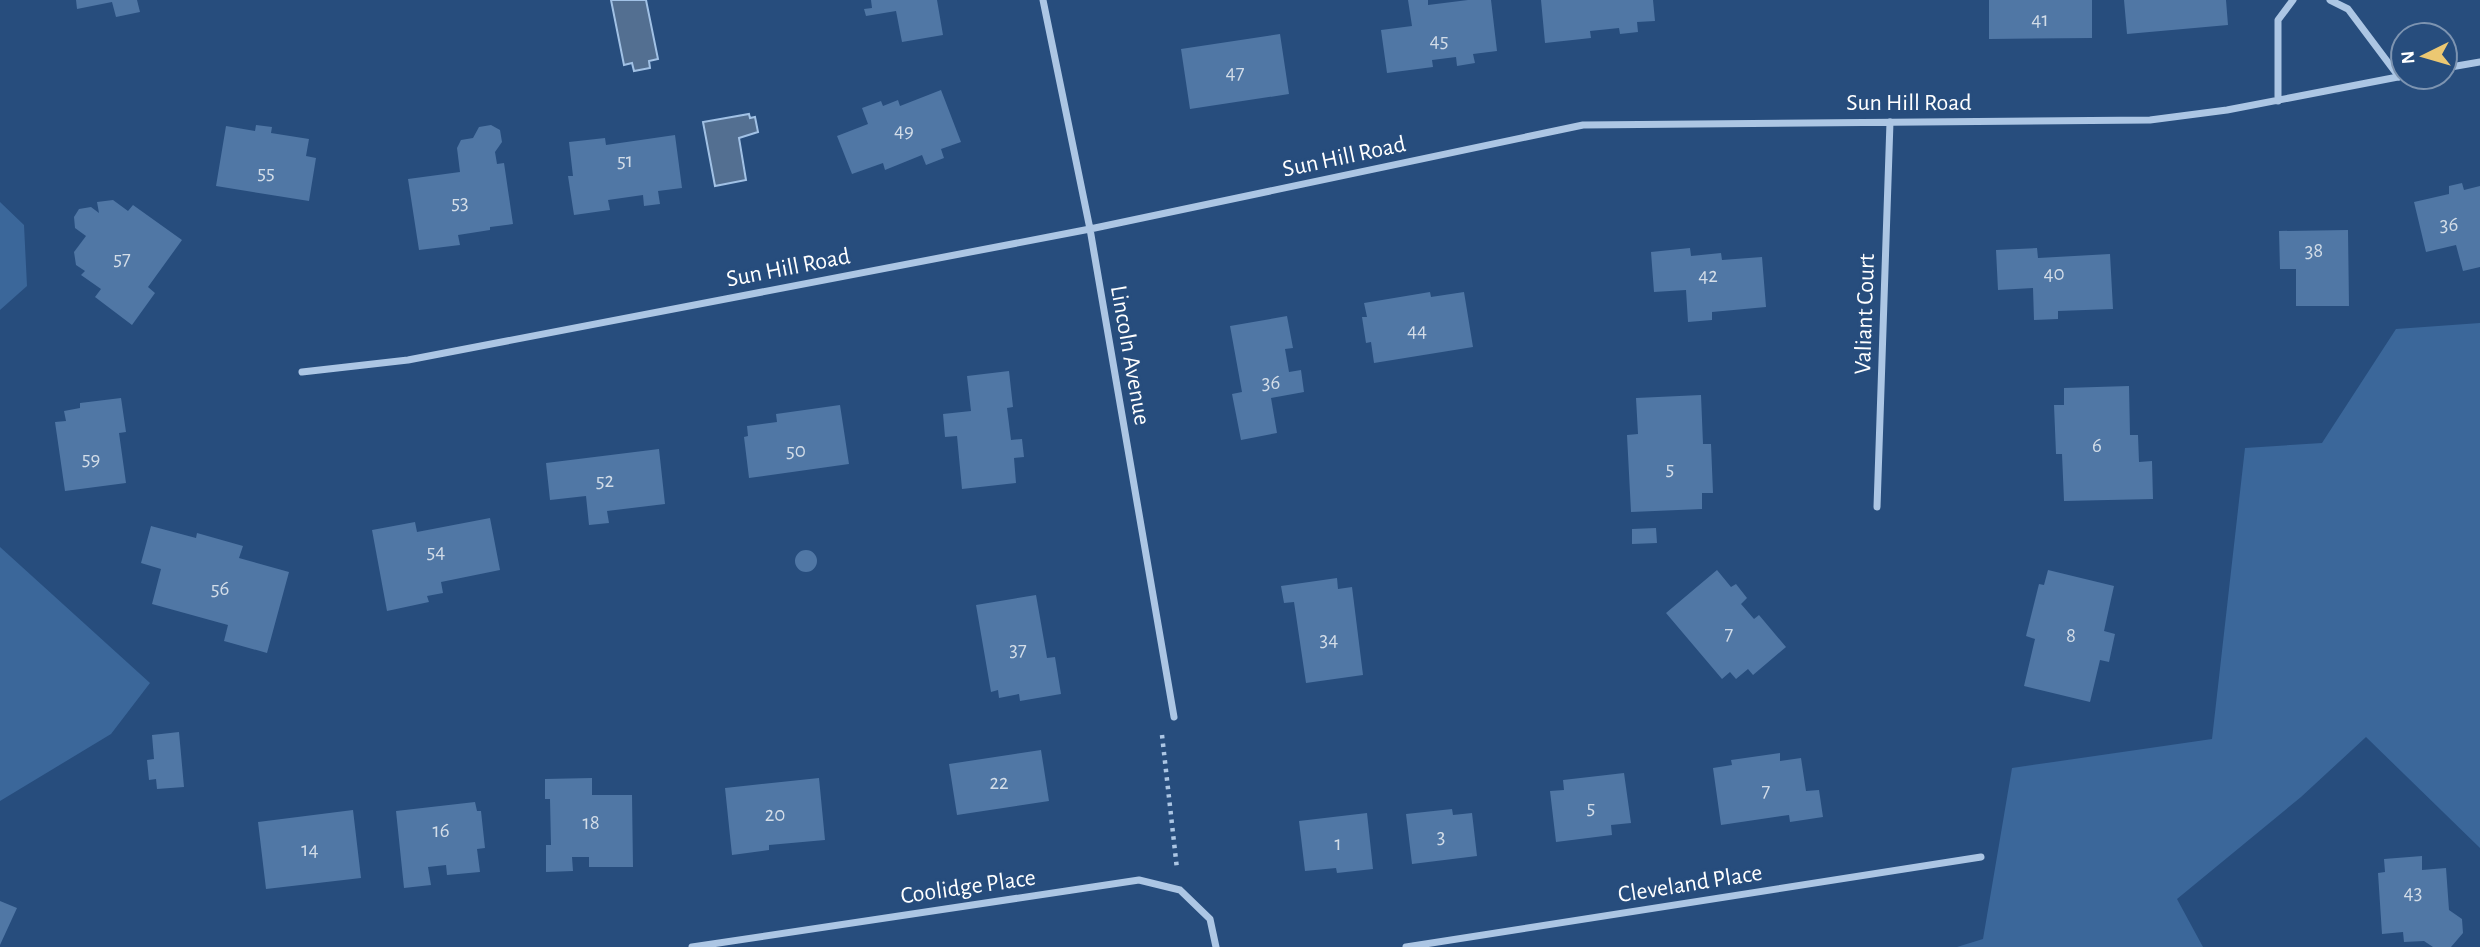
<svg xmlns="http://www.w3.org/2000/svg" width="2480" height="947" font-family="'Alegreya Sans',sans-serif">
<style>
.green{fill:#3b679a}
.water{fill:#536f91;stroke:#a1c1e5;stroke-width:2}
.building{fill:#5077a5}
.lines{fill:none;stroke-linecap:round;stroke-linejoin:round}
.path{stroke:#acc6e4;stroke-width:4.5;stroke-dasharray:3.5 5;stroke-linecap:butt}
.minor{stroke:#acc6e4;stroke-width:7}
.labels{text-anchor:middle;stroke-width:6;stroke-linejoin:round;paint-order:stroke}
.number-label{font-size:21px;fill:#d3dde8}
.street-label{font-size:24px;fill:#fff;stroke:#274d7d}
</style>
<rect width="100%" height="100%" fill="#274d7d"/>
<path class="green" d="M0,202L24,225L27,286L0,310Z
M2480,323V848L2366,737L2301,797L2177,899L2203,947H1957L1983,939L2012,768L2212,739L2245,448L2322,443L2396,329Z
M0,547L150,683L111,734L0,801Z"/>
<path class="water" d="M611,0H646L658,59L649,61L650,68L634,71L632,63L624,65Z
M749,114L750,118L755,117L758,132L739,138L746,180L715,186L703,122Z"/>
<path class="building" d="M76,0H137L140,12L116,17L112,2L77,9Z
M871,0H937L943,35L902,42L896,11L866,16L864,9L872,8Z
M1408,0H1428V5L1468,0H1491L1497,51L1473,54L1475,63L1457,66L1456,57L1432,60L1433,67L1387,73L1381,30L1412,26Z
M1541,0H1653L1655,21L1637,22L1638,32L1620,34L1619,28L1590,31L1591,38L1545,43Z
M1989,0H2092V38L1989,39Z
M2124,0H2226L2228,25L2127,34Z
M1280,34L1289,94L1190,109L1181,49Z
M941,90L961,142L941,149L944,158L926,165L922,155L885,170L883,163L852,174L837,136L868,124L862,108L881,101L883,106L898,100L900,106Z
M256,125L272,127L271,133L309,139L306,156L316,158L309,201L216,186L226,126L255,131Z
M491,125L500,130L502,142L495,152L497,164L504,163L513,224L490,227V230L458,235L460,245L419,250L408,179L460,172L457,148L461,140L473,138L479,127Z
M675,135L682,188L658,191L660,204L644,206L643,195L608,200L610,210L574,215L568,176H573L569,142L605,138L606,145Z
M2462,183L2464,190L2480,186V267L2463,271L2456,245L2426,252L2414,202L2449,194V186Z
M113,200L128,211L133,205L182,240L148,287L155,293L132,325L95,297L101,289L81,275L85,271L76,265L74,252L86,236L75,228L74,217L79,209L91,207L99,213L97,202Z
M2348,230L2349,306H2296V269H2280L2279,231Z
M1690,248L1691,256L1721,253L1722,260L1762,257L1766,307L1712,312V320L1688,322L1686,290L1654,292L1651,252Z
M2037,248L2038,258L2110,254L2113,309L2058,311V319L2034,320L2033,288L1998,290L1996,250Z
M1430,292L1431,297L1464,292L1473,347L1374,363L1371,342L1366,343L1362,317H1367L1364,303Z
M1287,316L1293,348L1285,349L1289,372L1301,370L1304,392L1271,398L1277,433L1241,440L1232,394L1242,392L1230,326Z
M1009,371L1013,407L1007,408L1011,440L1022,439L1024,457L1014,458L1016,483L962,489L957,436L945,437L943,414L971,411L967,376Z
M2129,386L2130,435H2138L2139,462L2152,461L2153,499L2064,501L2062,454H2056L2054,405H2064V388Z
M1701,395L1703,444H1711L1713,493H1702V509L1631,512L1627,435L1638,434L1636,398Z
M121,398L126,432L119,433L126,483L65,491L55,422L66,421L64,411L80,408V403Z
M840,405L849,464L749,478L744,437L748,436L747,426L777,422L776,414Z
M659,449L665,504L607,511L609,523L589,525L586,496L550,500L546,463Z
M490,518L500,570L441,582L443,593L427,596L429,602L387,611L372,530L415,522L417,532Z
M151,526L196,538L197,533L243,546L239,558L289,572L267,653L224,641L228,625L152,604L161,569L141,563Z
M1656,528L1657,543L1632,544V529Z
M795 561a11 11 0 1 1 22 0a11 11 0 1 1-22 0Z
M1717,570L1731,587L1736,584L1747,598L1741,604L1754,619L1759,615L1786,647L1753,675L1748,669L1736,679L1730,672L1722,679L1666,613Z
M2048,570L2114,586L2104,631L2115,634L2109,662L2100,660L2090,702L2024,686L2035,639L2026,636L2039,584L2044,585Z
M1337,578L1338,589L1352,587L1363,675L1306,683L1294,602L1284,603L1281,586Z
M1036,595L1047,658L1055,657L1061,694L1020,701L1019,694L999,698L998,690L991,692L976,605Z
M179,732L184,787L157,789L156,779L149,780L147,760L154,759L152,735Z
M1041,750L1049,801L957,815L949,764Z
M1780,753V761L1801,758L1806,791L1819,790L1823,817L1790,822L1789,815L1721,825L1713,768L1732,765L1731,760Z
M1624,773L1631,823L1611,825L1612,835L1556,842L1550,791L1564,790L1563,780Z
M592,778V795H632L633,867H589V857H572L573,871L546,872V845H551L550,799H545V779Z
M819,778L825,840L769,845V850L732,855L725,788Z
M475,802L477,811H481L485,848L477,849L480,872L447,875L446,865L428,867L431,885L404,888L396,811Z
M1452,809L1453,815L1472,813L1477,856L1412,864L1406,814Z
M353,810L361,878L266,889L258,822Z
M1367,813L1373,869L1337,873L1336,868L1305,871L1299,821Z
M2422,856V870L2446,868L2449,910L2462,919L2463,933L2451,947H2433L2424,941L2404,942L2403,932L2382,934L2378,873L2385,872L2384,859Z
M0,901L17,908L0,945Z"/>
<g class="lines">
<path class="path" d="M1162,735L1177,869"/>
<path class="minor" d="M1043,0L1090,229L1174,717
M2330,0L2348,9L2399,77
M2445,68L2480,62
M2278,101V20L2293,0
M302,372L408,360L1090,229L1583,125L2150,120L2227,110L2403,76
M1877,507L1890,122
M692,947L1139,880L1180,890L1210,919L1216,947
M1406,947L1981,857"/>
</g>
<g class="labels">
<g class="number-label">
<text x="2040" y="26">41</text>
<text x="1439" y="47">45</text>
<text x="1235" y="79">47</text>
<text x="904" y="137">49</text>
<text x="625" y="167">51</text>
<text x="266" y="179">55</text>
<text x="460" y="209">53</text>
<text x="2449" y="231">36</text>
<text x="2314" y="257">38</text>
<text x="122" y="265">57</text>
<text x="2054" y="280">40</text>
<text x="1708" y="282">42</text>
<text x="1417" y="337">44</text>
<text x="1271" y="389">36</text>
<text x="2097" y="452">6</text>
<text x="796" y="457">50</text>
<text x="91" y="465">59</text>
<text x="1670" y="475">5</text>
<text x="605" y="487">52</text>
<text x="436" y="558">54</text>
<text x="220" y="595">56</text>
<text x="1729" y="640">7</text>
<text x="2071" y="642">8</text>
<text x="1329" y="646">34</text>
<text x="1018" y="656">37</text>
<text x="999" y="789">22</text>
<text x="1766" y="797">7</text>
<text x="1591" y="814">5</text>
<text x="775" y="821">20</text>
<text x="591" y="829">18</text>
<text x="441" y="837">16</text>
<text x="1441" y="843">3</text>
<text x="1338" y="850">1</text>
<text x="310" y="856">14</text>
<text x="2413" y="899">43</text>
</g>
<g class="street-label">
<text x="1909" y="110">Sun Hill Road</text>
<text transform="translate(1344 156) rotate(-12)" y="8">Sun Hill Road</text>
<text transform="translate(788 267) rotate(-11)" y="8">Sun Hill Road</text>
<text transform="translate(1864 314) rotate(-88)" y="8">Valiant Court</text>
<text transform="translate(1131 355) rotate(80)" y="8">Lincoln Avenue</text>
<text transform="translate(1690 883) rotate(-9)" y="8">Cleveland Place</text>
<text transform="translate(968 886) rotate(-8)" y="8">Coolidge Place</text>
</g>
</g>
<g transform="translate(2424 56) rotate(265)"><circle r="33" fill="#274d7d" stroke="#7d94b1" stroke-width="2"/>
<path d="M0-5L12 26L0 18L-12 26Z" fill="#ecc872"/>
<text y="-10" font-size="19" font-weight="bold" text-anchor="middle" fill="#ffffff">N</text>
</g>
</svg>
